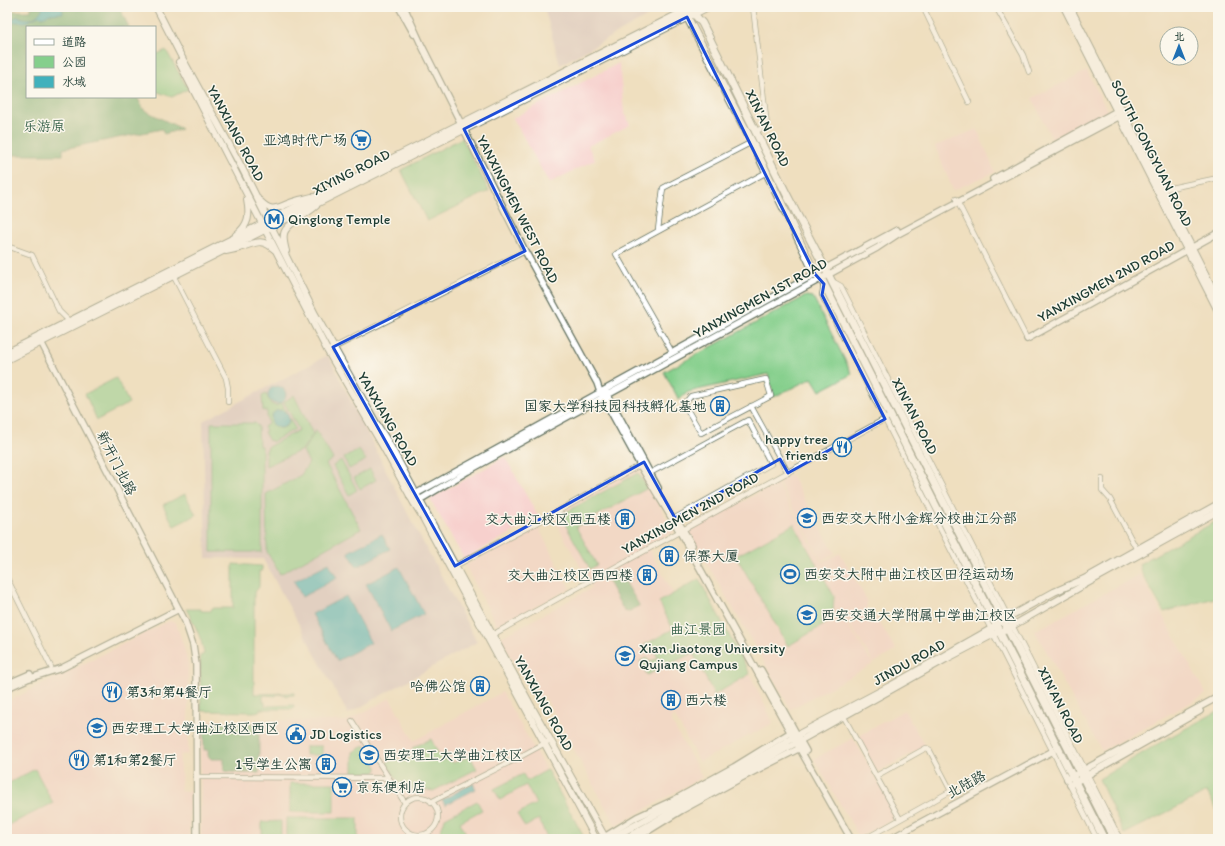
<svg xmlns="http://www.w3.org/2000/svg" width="1225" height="846" font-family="Itim,'LXGW WenKai TC',sans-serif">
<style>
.built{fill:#f7d0cd}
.industrial{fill:#d2bec3}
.green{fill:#85cf8c;stroke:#528660}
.forest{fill:#6cb278;stroke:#467856}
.water{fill:#41b1bc;stroke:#307778}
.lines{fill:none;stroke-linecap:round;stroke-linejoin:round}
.minor-casing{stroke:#687665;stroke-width:6}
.tertiary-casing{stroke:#687665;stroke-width:8}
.secondary-casing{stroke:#687665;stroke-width:8}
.primary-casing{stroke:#687665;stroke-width:9}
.minor{stroke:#fff;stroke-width:4.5}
.tertiary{stroke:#fff;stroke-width:5.5}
.secondary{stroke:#fff;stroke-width:6}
.primary{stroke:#fff;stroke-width:7}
.marked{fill:none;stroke:#1d4ed8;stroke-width:3;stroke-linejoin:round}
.labels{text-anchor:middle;stroke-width:3;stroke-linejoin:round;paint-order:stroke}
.park-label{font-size:14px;fill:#38624a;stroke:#fbf7ec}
.street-label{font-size:14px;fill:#1f3d34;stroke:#fbf7ec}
.poi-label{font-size:14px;fill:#1f3d34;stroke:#fbf7ec;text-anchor:start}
</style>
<rect width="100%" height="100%" fill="#fbf7ec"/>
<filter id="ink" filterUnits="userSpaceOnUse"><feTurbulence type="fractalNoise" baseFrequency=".025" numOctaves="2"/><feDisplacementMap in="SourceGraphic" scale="8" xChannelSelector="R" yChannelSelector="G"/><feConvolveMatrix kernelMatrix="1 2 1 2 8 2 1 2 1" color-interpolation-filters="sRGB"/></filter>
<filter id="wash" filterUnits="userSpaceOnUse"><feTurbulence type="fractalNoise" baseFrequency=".012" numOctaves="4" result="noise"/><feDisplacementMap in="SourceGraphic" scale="16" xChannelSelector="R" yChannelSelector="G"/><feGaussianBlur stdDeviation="0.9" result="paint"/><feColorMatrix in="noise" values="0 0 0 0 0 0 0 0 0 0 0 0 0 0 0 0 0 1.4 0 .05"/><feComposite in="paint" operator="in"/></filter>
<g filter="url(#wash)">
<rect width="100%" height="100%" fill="#efdfbf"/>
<path class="built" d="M619,63L624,112L630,125L588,146L595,160L549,183L513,118Z
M1087,71L1108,112L1052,139L1032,98Z
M977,129L995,172L953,190L935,146Z
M505,457L539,518L464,559L430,499Z
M638,467L674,532L648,547L673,593L699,579L750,674L773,723L699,762L675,716L670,719L702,777L616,826L544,695L535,700L500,638L592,588L552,515Z
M791,475L835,553L822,560L778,482Z
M777,483L822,562L840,553L867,600V612L837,614L842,622L845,620L873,664L791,709L688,531Z
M538,527L570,589L497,626L465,565Z
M1140,574L1206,694L1102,751L1035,631Z
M872,610L896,650L874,663L846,619L842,621L839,615L868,613Z
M169,621L176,622L184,647L188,664V754L180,755V773H182L180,791H190L189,839H7V702Z
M502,692L585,839H201L200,720L347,721L390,698L414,741Z
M904,710L925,746L877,772L857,737Z
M853,738L899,816L859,837L814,759Z"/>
<path class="industrial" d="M544,7H664L560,65Z
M328,355L411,520L477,642L348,714L263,559L206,558L203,421Z"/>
<path class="green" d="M166,50L188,89L172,97L155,91V55Z
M462,138L489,191L427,221L401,170Z
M806,296L813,297L852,374L820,391L812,378L774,397L768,374L688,392L679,400L664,372Z
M116,378L129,403L97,420L85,394Z
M266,394L271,404L276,406L282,403L286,412C280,409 273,411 271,418L273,425C280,431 289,428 290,418L295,429L272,442L271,440L269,441L264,432L266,431L264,427L269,423L267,419V411H263L262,396Z
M294,395L313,434L302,450L266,466V451L268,447L299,430L284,402Z
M211,423H255L258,426L259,446H262V552H211Z
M316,430L333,459L326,464L361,529L280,574L267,552L266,494L301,475L309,463L303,451Z
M359,450L366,460L349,469L344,458Z
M341,460L357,490L349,495L333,466Z
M370,469L376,480L360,489L354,478Z
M638,473L648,488L576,527L597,565L590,569L560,515Z
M185,494L196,515L174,526L163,505Z
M1218,520V597L1164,612L1141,572L1139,564Z
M794,524L834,596L833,612L827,623L788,646L736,556Z
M233,564L262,566V571H259V587L254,593V694L294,693V695H288V696H286V695L277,694L276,696L265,695L263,696V702H265V706L294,705V709H260V711L254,712L201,711L200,656L204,654C202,638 194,623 186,609H201V611H211L212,608H233Z
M699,579L750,674L712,696L713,692L693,653L647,675L640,661L647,658L649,662L658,658L655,652L652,650L649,652L644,645L673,629L659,602Z
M1218,711V812L1207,792L1124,834L1099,779L1161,742Z
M431,739L442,761L449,758L453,763L470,756L477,769L433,791L416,788L405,792L386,763L397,758L401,761C407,761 411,759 414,753L412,748Z
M365,745L377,767V770L374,773H353V752Z
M306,746H322V755H306Z
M35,769L53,803L7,826V784Z
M547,770L585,839H541L546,836L539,819L525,827L517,814L536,804L526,785L500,800L494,789L523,774L527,781Z
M290,783H334V812H290Z
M477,801L482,810L460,822L469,839H432C440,835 443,826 445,818Z
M286,818H358V839H286Z
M281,821V839H262V822Z"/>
<path class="forest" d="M31,7H119L129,27H27V97H137L144,110L182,129L164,134L162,129L63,149V155H7V11H31Z
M617,571H619L639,605V606L628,612L624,611L606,578Z
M203,723H259V773H239L224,771V759H211L208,756V750H204Z"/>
<path class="water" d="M43,7H59L63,10V13L50,14L43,17L39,16L26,22H7V20H11L18,16C29,22 38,18 43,7Z
M268 395a9 9 0 1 1 18 0a9 9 0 1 1-18 0Z
M271 419a9 9 0 1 1 18 0a9 9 0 1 1-18 0Z
M382,534L390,549L357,567L348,552Z
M329,563L337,578L302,597L294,581Z
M399,567L424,614L391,631L366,584Z
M346,596L371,643L337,661L312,614Z
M473,783L476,789L445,805L442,800Z"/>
</g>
<g filter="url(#ink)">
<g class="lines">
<defs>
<path id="minor" d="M753,7L767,125L755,132
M923,7L969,102
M996,7L1023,55L1029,72
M1161,190L1218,178
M956,199L1027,339
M658,230L663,188L752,142
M7,246L32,255L59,311L69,321
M173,275L226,378L228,388V402
M832,281L841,286L1120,839
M824,284L822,295L1097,839
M331,349L525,251
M672,352L616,254L765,173
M766,379L771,396L701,433L684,404L691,396Z
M751,406L788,473
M650,473L748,420L771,464L675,518
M1102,479V490L1110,499L1137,550
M455,566L555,513L640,465
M7,578L51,667
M491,637L492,635C624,562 755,490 887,418
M844,717L876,776
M352,721L405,803
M196,777L388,778
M400 816a19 19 0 1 1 38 0a19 19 0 1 1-38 0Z
M431,802L514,760L547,742
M854,839L870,836L951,791L929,749L926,748L876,776L900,819"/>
<path id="tertiary" d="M399,7L414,34
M404,7L421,44L525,251L597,383L600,392L640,465L680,532L793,737L851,839
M993,179L1117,111
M1027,339L1218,233
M41,342L185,621L193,645L196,665L197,839
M606,392L658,488
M410,497L815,274L897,230
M416,502L468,471L877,248L898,234L1120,116
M679,523L692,545
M761,670L806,751
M7,684L30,674
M7,688L27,679L62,668L179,609
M1067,779L1218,697
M1070,785L1200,711
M601,839L637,817L674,800L734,767L791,732
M635,839L682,810L741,778L800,748
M890,839L1053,751"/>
<path id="secondary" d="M156,7L181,56L242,168L315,314L376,423L388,442L530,704L606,839
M1064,7L1218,311
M1070,7L1218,299
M179,62L327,350L384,448L414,503L421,514L596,839
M260,201C272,213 276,208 290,203C297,200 305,199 312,197
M236,235C249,225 250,215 247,200
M226,251C231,250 237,249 242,247C256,242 263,238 275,250
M286,251C281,233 283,229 298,219C304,215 310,211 316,206
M610,839L752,762L797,735L890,686L996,626L1003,620L1054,592L1084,579L1218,504
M624,839L946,659L998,632L1007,629L1084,585L1218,511"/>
<path id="primary" d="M682,7L752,142L808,259L815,274L821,278L1104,839
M691,7L694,14L702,23L787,195L825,268L1114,839
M7,353L687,10
M7,359L707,7"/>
</defs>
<use href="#minor" class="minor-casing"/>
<use href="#tertiary" class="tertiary-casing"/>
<use href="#secondary" class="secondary-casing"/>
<use href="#primary" class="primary-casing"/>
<use href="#minor" class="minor"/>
<use href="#tertiary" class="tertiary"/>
<use href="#secondary" class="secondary"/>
<use href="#primary" class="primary"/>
</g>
</g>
<path d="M0 0H1225V846H0ZM687,17L815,274L824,284L822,295L885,419L788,473L780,459L675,518L644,462L455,566L333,347L525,251L464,129Z" fill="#efdfbf" fill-opacity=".55" fill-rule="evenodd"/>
<path class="marked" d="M687,17L815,274L824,284L822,295L885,419L788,473L780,459L675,518L644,462L455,566L333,347L525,251L464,129Z"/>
<defs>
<symbol id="supermarket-ring" viewBox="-11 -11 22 22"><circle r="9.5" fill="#fbf7ec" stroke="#1f6fb2" stroke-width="1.5"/><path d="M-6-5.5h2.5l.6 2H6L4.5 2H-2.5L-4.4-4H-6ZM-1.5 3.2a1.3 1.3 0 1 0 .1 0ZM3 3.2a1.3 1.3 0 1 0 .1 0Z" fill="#1f6fb2"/></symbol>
<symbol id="metro-ring" viewBox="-11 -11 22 22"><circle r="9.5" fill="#fbf7ec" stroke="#1f6fb2" stroke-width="1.5"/><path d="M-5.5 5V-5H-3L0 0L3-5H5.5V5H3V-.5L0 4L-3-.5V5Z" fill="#1f6fb2"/></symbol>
<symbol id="building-ring" viewBox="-11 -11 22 22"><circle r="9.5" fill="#fbf7ec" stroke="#1f6fb2" stroke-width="1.5"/><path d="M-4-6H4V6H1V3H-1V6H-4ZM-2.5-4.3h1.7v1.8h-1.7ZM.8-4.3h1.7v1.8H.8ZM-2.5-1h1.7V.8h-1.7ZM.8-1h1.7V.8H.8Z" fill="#1f6fb2"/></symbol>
<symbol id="restaurant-ring" viewBox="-11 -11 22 22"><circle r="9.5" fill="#fbf7ec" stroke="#1f6fb2" stroke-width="1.5"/><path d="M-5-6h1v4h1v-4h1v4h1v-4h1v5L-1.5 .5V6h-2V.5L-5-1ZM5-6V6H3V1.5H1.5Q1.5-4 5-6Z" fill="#1f6fb2"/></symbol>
<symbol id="school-ring" viewBox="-11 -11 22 22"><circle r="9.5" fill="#fbf7ec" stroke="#1f6fb2" stroke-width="1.5"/><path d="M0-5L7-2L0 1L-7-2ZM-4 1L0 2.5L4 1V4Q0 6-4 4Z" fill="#1f6fb2"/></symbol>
<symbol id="stadium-ring" viewBox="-11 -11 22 22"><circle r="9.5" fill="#fbf7ec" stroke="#1f6fb2" stroke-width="1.5"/><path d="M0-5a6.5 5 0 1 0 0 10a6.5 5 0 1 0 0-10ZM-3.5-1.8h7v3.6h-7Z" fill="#1f6fb2"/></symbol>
<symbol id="university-ring" viewBox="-11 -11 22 22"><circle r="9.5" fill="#fbf7ec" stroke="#1f6fb2" stroke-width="1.5"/><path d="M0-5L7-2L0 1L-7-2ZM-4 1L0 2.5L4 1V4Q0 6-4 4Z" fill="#1f6fb2"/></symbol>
<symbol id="civic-ring" viewBox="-11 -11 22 22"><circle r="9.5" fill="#fbf7ec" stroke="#1f6fb2" stroke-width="1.5"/><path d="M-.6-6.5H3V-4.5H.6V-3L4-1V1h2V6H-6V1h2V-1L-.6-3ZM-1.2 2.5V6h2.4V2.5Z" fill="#1f6fb2"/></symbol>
</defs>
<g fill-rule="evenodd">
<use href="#supermarket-ring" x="350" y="129" width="22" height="22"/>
<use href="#metro-ring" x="263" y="208" width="22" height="22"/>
<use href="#building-ring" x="709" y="395" width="22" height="22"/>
<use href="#restaurant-ring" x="831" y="436" width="22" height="22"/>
<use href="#school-ring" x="796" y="507" width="22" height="22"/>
<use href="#building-ring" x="614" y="508" width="22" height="22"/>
<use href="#building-ring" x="658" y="545" width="22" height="22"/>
<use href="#stadium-ring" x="779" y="563" width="22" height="22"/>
<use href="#building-ring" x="636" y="564" width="22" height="22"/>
<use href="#school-ring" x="796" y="604" width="22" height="22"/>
<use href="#university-ring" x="614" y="645" width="22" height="22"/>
<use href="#building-ring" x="469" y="675" width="22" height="22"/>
<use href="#restaurant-ring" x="101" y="681" width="22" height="22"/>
<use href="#building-ring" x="660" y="689" width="22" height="22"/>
<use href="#university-ring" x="86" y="717" width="22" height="22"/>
<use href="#civic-ring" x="285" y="723" width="22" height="22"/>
<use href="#university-ring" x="358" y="744" width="22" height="22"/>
<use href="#restaurant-ring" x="68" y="749" width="22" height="22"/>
<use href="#building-ring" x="315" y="753" width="22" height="22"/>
<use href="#supermarket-ring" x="331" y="776" width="22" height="22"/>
</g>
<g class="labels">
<g class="park-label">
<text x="44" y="131">乐游原</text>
<text x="698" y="634">曲江景园</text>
</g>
<g class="street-label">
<text transform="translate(768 128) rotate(64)" y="5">XIN'AN ROAD</text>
<text transform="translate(236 133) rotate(62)" y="5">YANXIANG ROAD</text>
<text transform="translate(1152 153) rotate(63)" y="5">SOUTH GONGYUAN ROAD</text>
<text transform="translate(351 172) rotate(-27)" y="5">XIYING ROAD</text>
<text transform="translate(518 209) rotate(63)" y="5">YANXINGMEN WEST ROAD</text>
<text transform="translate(1106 281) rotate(-29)" y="5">YANXINGMEN 2ND ROAD</text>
<text transform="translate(760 298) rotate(-29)" y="5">YANXINGMEN 1ST ROAD</text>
<text transform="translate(915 416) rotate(63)" y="5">XIN'AN ROAD</text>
<text transform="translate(388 419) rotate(60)" y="5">YANXIANG ROAD</text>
<text transform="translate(117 463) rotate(63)" y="5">新开门北路</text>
<text transform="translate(690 513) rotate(-29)" y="5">YANXINGMEN 2ND ROAD</text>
<text transform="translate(909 662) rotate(-29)" y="5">JINDU ROAD</text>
<text transform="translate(544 703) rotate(61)" y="5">YANXIANG ROAD</text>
<text transform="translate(1061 705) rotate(63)" y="5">XIN'AN ROAD</text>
<text transform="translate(966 784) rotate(-29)" y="5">北陆路</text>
</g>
<g class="poi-label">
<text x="347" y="145" text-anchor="end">亚鸿时代广场</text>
<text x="288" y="224">Qinglong Temple</text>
<text x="706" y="411" text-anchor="end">国家大学科技园科技孵化基地</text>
<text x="828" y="444" text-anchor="end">happy tree<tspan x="828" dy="16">friends</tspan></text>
<text x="821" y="523">西安交大附小金辉分校曲江分部</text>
<text x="611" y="524" text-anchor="end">交大曲江校区西五楼</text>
<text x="683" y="561">保赛大厦</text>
<text x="804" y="579">西安交大附中曲江校区田径运动场</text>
<text x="633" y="580" text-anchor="end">交大曲江校区西四楼</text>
<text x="821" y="620">西安交通大学附属中学曲江校区</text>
<text x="639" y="653">Xian Jiaotong University<tspan x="639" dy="16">Qujiang Campus</tspan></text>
<text x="466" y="691" text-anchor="end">哈佛公馆</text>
<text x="126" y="697">第3和第4餐厅</text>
<text x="685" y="705">西六楼</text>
<text x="111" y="733">西安理工大学曲江校区西区</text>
<text x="310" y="739">JD Logistics</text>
<text x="383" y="760">西安理工大学曲江校区</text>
<text x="93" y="765">第1和第2餐厅</text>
<text x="312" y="769" text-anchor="end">1号学生公寓</text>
<text x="356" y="792">京东便利店</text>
</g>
</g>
<rect width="1225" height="846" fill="none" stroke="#fbf7ec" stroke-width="24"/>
<rect x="26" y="26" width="130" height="72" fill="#fbf7ec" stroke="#a3ada2"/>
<rect x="34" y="39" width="20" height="6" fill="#ffffff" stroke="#a3ada2"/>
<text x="62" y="46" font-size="12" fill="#1f3d34">道路</text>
<rect x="34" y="56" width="20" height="12" fill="#85cf8c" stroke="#a3ada2"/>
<text x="62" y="66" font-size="12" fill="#1f3d34">公园</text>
<rect x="34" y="76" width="20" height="12" fill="#41b1bc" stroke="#a3ada2"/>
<text x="62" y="86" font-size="12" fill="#1f3d34">水域</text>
<g transform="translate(1179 46)"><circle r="19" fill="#fbf7ec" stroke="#a3ada2"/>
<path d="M0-3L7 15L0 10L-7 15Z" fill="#1f6fb2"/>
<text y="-6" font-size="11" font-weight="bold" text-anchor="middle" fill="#1f3d34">北</text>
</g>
</svg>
